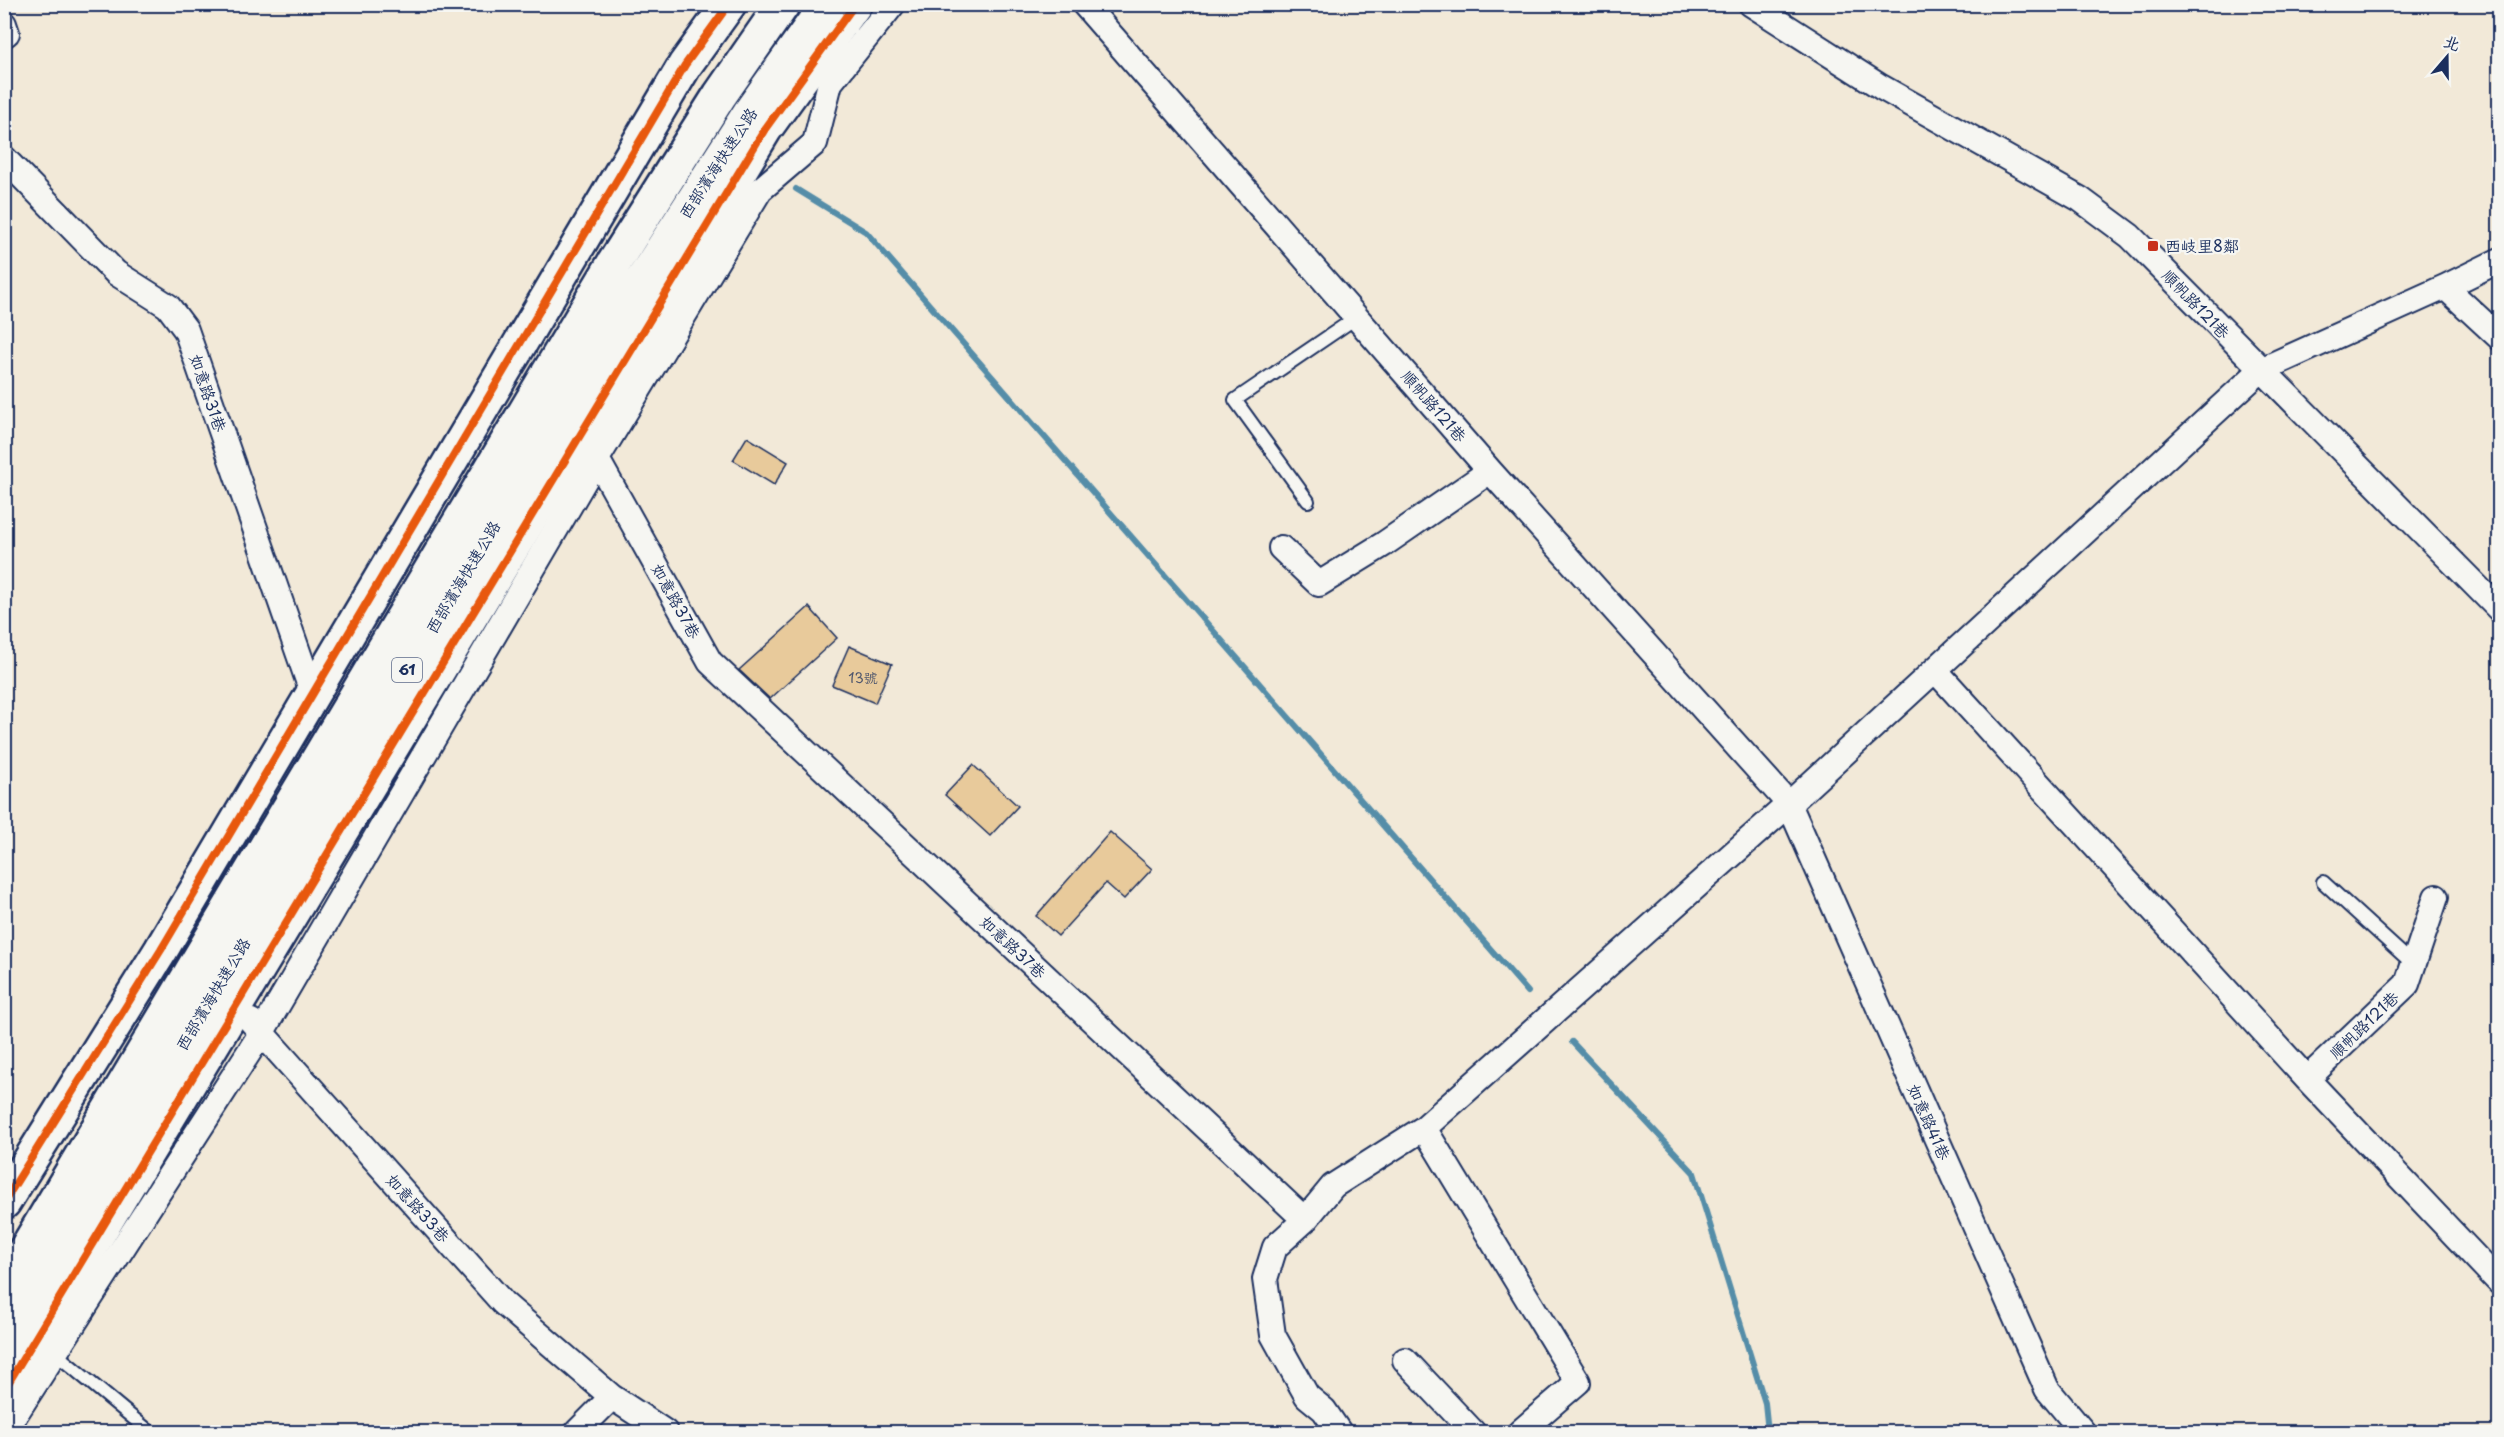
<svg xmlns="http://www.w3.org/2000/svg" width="2504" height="1437" font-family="'Playpen Sans','LXGW WenKai TC',sans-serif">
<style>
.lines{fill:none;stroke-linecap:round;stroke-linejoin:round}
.stream{stroke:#558da8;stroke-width:6}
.building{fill:#e8ca9b;stroke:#1b2f5e;stroke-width:1.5}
.lane-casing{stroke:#1b2f5e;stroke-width:16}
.street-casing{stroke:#1b2f5e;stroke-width:28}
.secondary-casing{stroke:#1b2f5e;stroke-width:38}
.highway-casing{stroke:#1b2f5e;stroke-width:38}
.lane{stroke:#f6f6f2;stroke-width:12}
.street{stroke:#f6f6f2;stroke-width:24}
.secondary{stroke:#f6f6f2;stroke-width:33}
.highway{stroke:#f6f6f2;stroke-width:33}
.cycleway-casing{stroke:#f6f6f2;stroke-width:11}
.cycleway{stroke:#e8590c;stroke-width:8}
.poi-dot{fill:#c8321e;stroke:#f6f6f2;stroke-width:2}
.labels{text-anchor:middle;stroke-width:4.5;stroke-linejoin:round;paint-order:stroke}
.number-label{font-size:14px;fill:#4e566d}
.shield{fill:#f6f6f2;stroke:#5d6b8a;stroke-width:1.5}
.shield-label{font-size:15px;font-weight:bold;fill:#1b2f5e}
.street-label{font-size:16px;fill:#1b2f5e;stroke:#f6f6f2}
.poi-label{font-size:16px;fill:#1b2f5e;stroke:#f6f6f2;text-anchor:start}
</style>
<rect width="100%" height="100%" fill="#f2e9d8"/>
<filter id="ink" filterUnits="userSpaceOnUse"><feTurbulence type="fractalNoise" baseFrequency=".0167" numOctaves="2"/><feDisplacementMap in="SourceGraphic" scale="12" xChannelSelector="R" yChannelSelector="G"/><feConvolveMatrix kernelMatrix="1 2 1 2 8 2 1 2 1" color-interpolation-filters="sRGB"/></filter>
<g filter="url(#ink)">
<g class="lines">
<path class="stream" d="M796,189L866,232L1528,992
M1572,1042L1694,1173L1765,1403L1768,1432"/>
</g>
<path class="building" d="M747,437L788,462L774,485L733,460Z
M809,607L837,638L770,699L739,670Z
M849,646L892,664L875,703L832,685Z
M973,765L1018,806L990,836L945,795Z
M1110,832L1152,869L1124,899L1106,883L1058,936L1036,916Z"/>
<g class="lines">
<defs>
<path id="lane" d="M1308,501L1235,400L1357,317
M2323,882L2413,964
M55,1353L150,1432"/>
<path id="street" d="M1084,4L1490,471L1789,804L2047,1389L2083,1432
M1751,4L1881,87L2080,199L2130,236L2500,610
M4,24L7,33L4,35
M4,158L116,273L168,306L186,330L313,695
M2445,287L2500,338
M597,459L710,662L1305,1220L1275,1247L1265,1279L1273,1335L1307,1396L1324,1410L1339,1432
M1281,548L1319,584L1384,544L1490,471
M1935,670L2307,1079L2500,1283
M251,1021L503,1303L612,1397L665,1432
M2307,1079L2407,984L2436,897
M1424,1128L1578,1382L1520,1432
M1305,1220L1333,1186L1424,1128L1789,804L2261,370L2445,287L2500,260
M1405,1360L1473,1432
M4,1432L262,1032L597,459L760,190L815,143L830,83L893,4
M577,1432L612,1397"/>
<path id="secondary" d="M4,1202L161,950L685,65L729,4
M4,1390L765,129L855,4"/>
<path id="highway" d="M4,1286L614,263L720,95L783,4
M4,1345L634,293L750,112L827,4"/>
</defs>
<use href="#lane" class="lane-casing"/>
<use href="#street" class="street-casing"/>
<use href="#secondary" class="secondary-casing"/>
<use href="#highway" class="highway-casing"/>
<use href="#lane" class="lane"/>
<use href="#street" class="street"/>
<use href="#secondary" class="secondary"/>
<use href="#highway" class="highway"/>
<defs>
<path id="cycleway" d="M4,1202L161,950L685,65L729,4
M4,1390L765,129L855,4"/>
</defs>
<use href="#cycleway" class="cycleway-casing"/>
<use href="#cycleway" class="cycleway"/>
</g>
</g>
<rect class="poi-dot" x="2147" y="240" width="12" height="12" rx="3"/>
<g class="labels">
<g class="number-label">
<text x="863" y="683">13號</text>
</g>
<rect class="shield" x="392" y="658" width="30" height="24" rx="4.5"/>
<g class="shield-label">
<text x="407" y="675">61</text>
</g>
<g class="street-label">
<text transform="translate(718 163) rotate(-57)" y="6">西部濱海快速公路</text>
<text transform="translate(2196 304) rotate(46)" y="6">順帆路121巷</text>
<text transform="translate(208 393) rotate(71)" y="6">如意路31巷</text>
<text transform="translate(1434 406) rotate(49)" y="6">順帆路121巷</text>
<text transform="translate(463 577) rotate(-59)" y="6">西部濱海快速公路</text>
<text transform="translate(676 601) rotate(61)" y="6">如意路37巷</text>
<text transform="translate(1013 947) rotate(43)" y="6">如意路37巷</text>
<text transform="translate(213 994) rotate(-59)" y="6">西部濱海快速公路</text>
<text transform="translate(2364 1025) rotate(-44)" y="6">順帆路121巷</text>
<text transform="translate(1929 1122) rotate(66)" y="6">如意路41巷</text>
<text transform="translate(418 1208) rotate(48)" y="6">如意路33巷</text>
</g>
<g class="poi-label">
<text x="2165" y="252">西岐里8鄰</text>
</g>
</g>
<rect width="2504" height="1437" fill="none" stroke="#f6f6f2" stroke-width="24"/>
<rect x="12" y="12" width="2480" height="1413" fill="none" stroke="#1b2f5e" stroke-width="2" filter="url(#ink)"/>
<g transform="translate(2447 57) rotate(20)" stroke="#f6f6f2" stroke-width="4.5" paint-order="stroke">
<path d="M0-4.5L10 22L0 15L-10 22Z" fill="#1b2f5e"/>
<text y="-9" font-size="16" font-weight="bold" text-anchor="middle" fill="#1b2f5e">北</text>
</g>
</svg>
